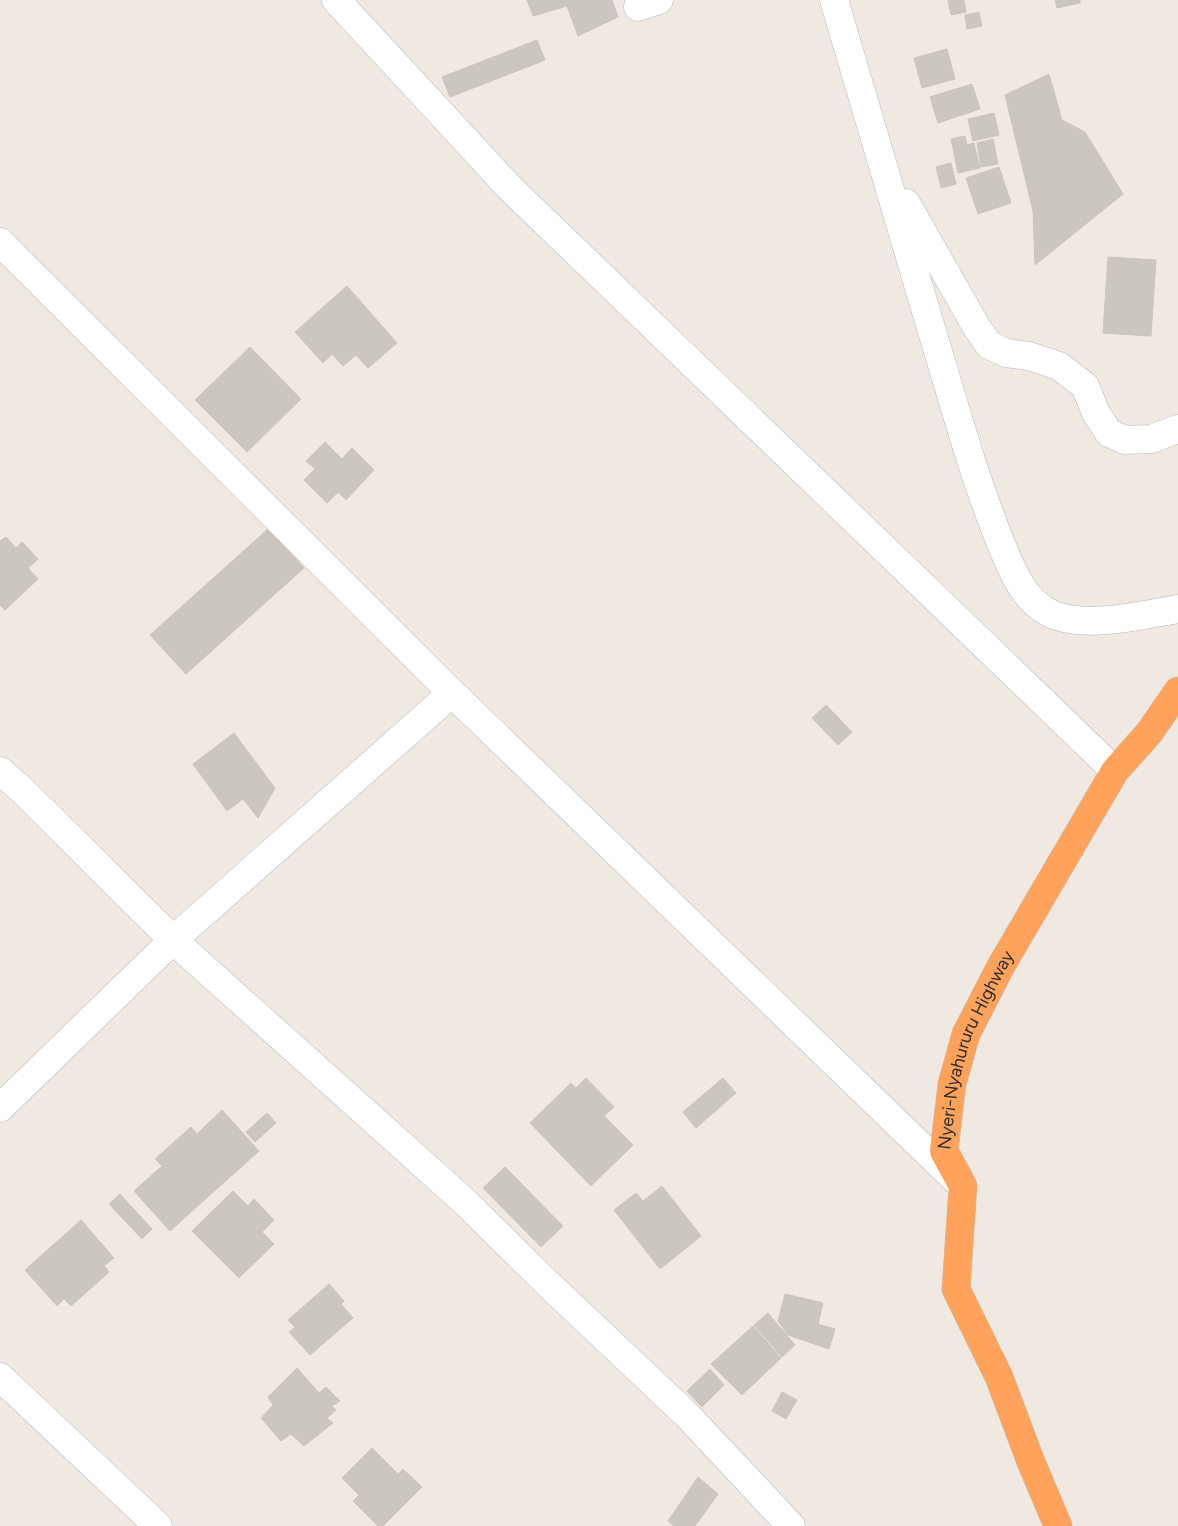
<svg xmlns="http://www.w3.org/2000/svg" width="1178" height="1526" font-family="Figtree,sans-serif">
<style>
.building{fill:#cbc7bf;stroke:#cbc5ba}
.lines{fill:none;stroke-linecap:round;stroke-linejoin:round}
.minor-casing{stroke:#b4b7c1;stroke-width:29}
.highway-casing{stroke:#c9c9c9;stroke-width:29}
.minor{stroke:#fff;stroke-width:28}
.highway{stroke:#ffa35c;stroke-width:28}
.labels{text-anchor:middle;stroke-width:4;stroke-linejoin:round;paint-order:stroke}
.street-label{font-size:18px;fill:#2e2e2e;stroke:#fff}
</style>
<rect width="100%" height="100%" fill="#efe9e1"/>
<path class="building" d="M527,0H612L618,17L578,36L567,6L533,16Z
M948,0H964L966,12L951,15Z
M1055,0H1080V3L1057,8Z
M979,12L982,26L967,29L965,15Z
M537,40L545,60L450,97L442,77Z
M947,49L955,79L922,88L914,58Z
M1049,74L1062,120L1085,132L1123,194L1035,265L1033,211L1005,95Z
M972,84L980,109L938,123L930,97Z
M994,113L999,135L973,141L968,119Z
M965,136L967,145L974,143L980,168L958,173L951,139Z
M993,139L998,164L981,167L977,143Z
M951,163L956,184L941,188L936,167Z
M999,167L1011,203L978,214L966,178Z
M1108,257L1156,260L1151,336L1103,333Z
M347,286L397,343L368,368L356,355L343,366L332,354L323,363L295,332Z
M250,347L301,399L247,452L195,400Z
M325,442L342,459L352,448L374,470L346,500L338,492L327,503L304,480L315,469L306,461Z
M268,529L304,568L186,674L150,635Z
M6,537L16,548L22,542L38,559L28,568L38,579L5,610L0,605V541Z
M826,705L852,732L838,745L812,718Z
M234,733L275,788L258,818L243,799L227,811L193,764Z
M586,1078L614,1107L604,1116L633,1145L591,1186L530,1123L571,1083L576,1088Z
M723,1078L736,1093L696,1128L683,1112Z
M222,1110L259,1151L170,1231L134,1191L162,1166L155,1159L191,1127L197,1134Z
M267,1113L276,1123L255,1142L246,1132Z
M505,1167L563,1226L541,1247L483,1188Z
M662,1186L701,1236L660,1269L614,1210L636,1193L643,1201Z
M233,1191L248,1206L254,1199L274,1220L262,1232L274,1244L239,1278L192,1231Z
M120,1194L152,1229L142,1239L109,1204Z
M81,1220L114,1258L104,1266L109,1272L71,1306L64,1299L57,1306L25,1270Z
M329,1284L344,1301L341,1304L353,1318L310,1355L289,1332L295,1327L288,1320Z
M785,1294L823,1303L818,1324L835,1329L829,1349L788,1335L778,1321Z
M768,1313L795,1345L782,1357L754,1325Z
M753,1326L781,1358L742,1395L711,1364Z
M297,1368L319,1393L326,1387L340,1401L332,1406L336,1410L327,1418L333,1423L304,1446L291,1434L281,1441L261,1418L273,1405L268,1397Z
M710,1369L724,1385L702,1407L687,1391Z
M782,1392L797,1400L786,1419L772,1411Z
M372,1448L398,1474L403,1469L422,1487L383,1526H378L353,1501L359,1495L342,1478Z
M698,1477L718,1494L695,1526H674L668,1521Z"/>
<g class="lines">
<defs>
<path id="minor" d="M336,0L510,188L1115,771
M834,0C865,106 897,212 928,318C953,399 974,481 1007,558C1016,579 1027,600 1046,611C1079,631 1142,615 1178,609
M638,7L659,0
M906,203L976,326L989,345L1006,353L1029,356L1059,366L1085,386L1096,413L1109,433L1125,440L1151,439L1178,429
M0,242L452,693L958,1182
M0,771L21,789L173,940L464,1201L544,1280L687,1415L791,1526
M0,1108L173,940L452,693
M0,1377L158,1526"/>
<g id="highway">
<path id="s1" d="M1058,1526L1031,1462L999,1377L956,1289L963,1186L944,1151L952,1084L966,1034L1001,966L1115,771L1149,733L1178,691"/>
</g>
</defs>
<use href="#minor" class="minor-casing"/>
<use href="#highway" class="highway-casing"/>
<use href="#minor" class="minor"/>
<use href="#highway" class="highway"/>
</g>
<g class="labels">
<g class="street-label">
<text dy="6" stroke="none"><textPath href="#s1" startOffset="508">Nyeri-Nyahururu Highway</textPath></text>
</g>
</g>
</svg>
